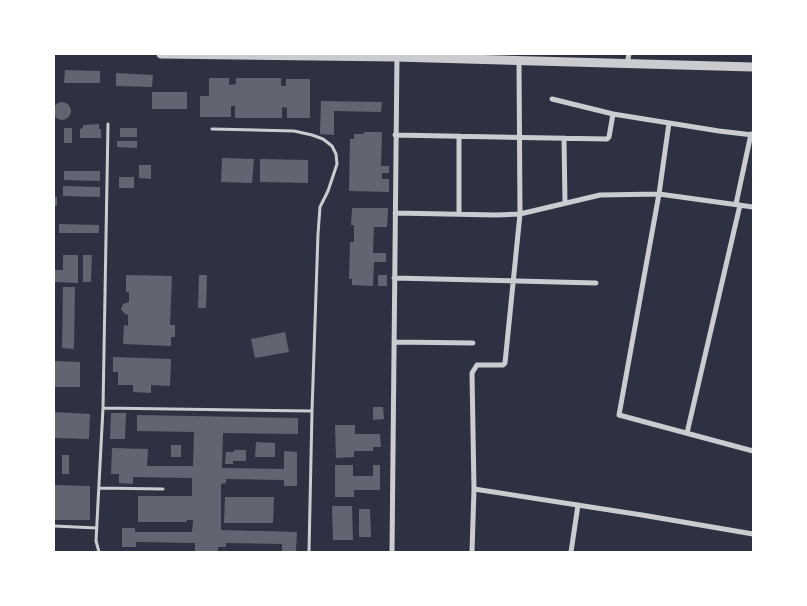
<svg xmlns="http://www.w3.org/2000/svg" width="807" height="606" font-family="'Source Sans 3',sans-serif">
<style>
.building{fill:#626471}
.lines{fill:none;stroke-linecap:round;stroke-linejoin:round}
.service{stroke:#caccd0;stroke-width:3}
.minor{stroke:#caccd0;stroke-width:5}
.tertiary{stroke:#caccd0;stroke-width:9}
</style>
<rect width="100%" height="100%" fill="#2d3142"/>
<path class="building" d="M65,70L100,71V83H64Z
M116,73L153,75L152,87L116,86Z
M209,78H229V85L236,84V78H281V86H286V79H310V118H287V108L282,107V118H235V106H231V117H200V96H209Z
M152,92H187V109H152Z
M321,101L382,102L381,112L334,111V135L320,134Z
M53 111a9 9 0 1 1 18 0a9 9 0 1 1-18 0Z
M99,124V129H101V138H80V129L83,128V125Z
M64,128H72V143H64Z
M120,128H137V137H120Z
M364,132H382L381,166H389V173H382V179H389V192L349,191L350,139H354V134H364Z
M117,141H137V148L117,147Z
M222,158L254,159L252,183L221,182Z
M260,159L308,160V183L260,182Z
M139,165H151V179L139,178Z
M64,171H100V181L64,180Z
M119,177H134V188H119Z
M63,186L100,187V197L63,196Z
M54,197H57V206H54Z
M352,208H388L387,227H374L373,253H386V262H374L373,286L352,285V279H349L350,242H354V225H351Z
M59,224L99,225V233H59Z
M63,255H78V283L54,282V270H63Z
M83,255H92L91,282H83Z
M126,275L172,276L170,325H175V337H171V346L123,344L124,325L128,326V315L125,314L121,309L123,304L129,302V292H126Z
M199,275H207L206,308H198Z
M378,275H387V286H378Z
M63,287H75L74,349L62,348Z
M285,332L289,352L255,358L251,339Z
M113,357L171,359L170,386L151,385V393L133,392V385H118V372H113Z
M54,361L80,362V387H54Z
M373,407H383L384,419L373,420Z
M54,412L90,414L89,439L54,438Z
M111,413H126L125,439H110Z
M137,415L298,418V434L223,433L222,468L284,469V451L297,452V486H284V480L226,479V483L221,484V530L297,532L296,551H282V544L226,543V547H218V552H195V543L136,542V547H122V528H135V532H192L193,520H187L186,522H138V496H192V478L133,477V484L119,483V474H111L112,448L148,449L147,466H193L194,432L137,431Z
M335,425H355V434H380L381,447H373V451H354V457L336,458Z
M256,442L275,443V457H255Z
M171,445H181V457H171Z
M234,450H246V461H233V464H225L226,452H234Z
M62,455H69V474H62Z
M335,465H353V476H373V465H380V490H354V497H335Z
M54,485L90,486V520H54Z
M225,497H274L273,523H224Z
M332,506H352L353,540H333Z
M359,509H370L371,537H359Z"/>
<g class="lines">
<path class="service" d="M212,129L294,131L312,135L323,139L332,146L336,154L337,164L328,191L320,207L318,234L312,411L309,552
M103,408L312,411
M99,488L163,489
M54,526L97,528
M99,552L96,541L103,408L108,124"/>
<path class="minor" d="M627,64L629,54
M552,99L613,114L719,131L753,135
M669,123L659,194L619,415L753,451
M395,135L607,139L609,137L613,114
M459,136V214
M564,138L565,203
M736,204L751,134
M395,213L496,215L520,214L600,195L659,194L753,207
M394,278L596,283
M394,342L473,343
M687,433L740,205
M474,489L642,515L753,534
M392,552L397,55
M472,552L474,489L472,373L477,365H503L505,363L520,214L519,61
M571,552L578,505"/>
<path class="tertiary" d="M161,54L396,57L753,67"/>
</g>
<rect width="807" height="606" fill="none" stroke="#ffffff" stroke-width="110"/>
</svg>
